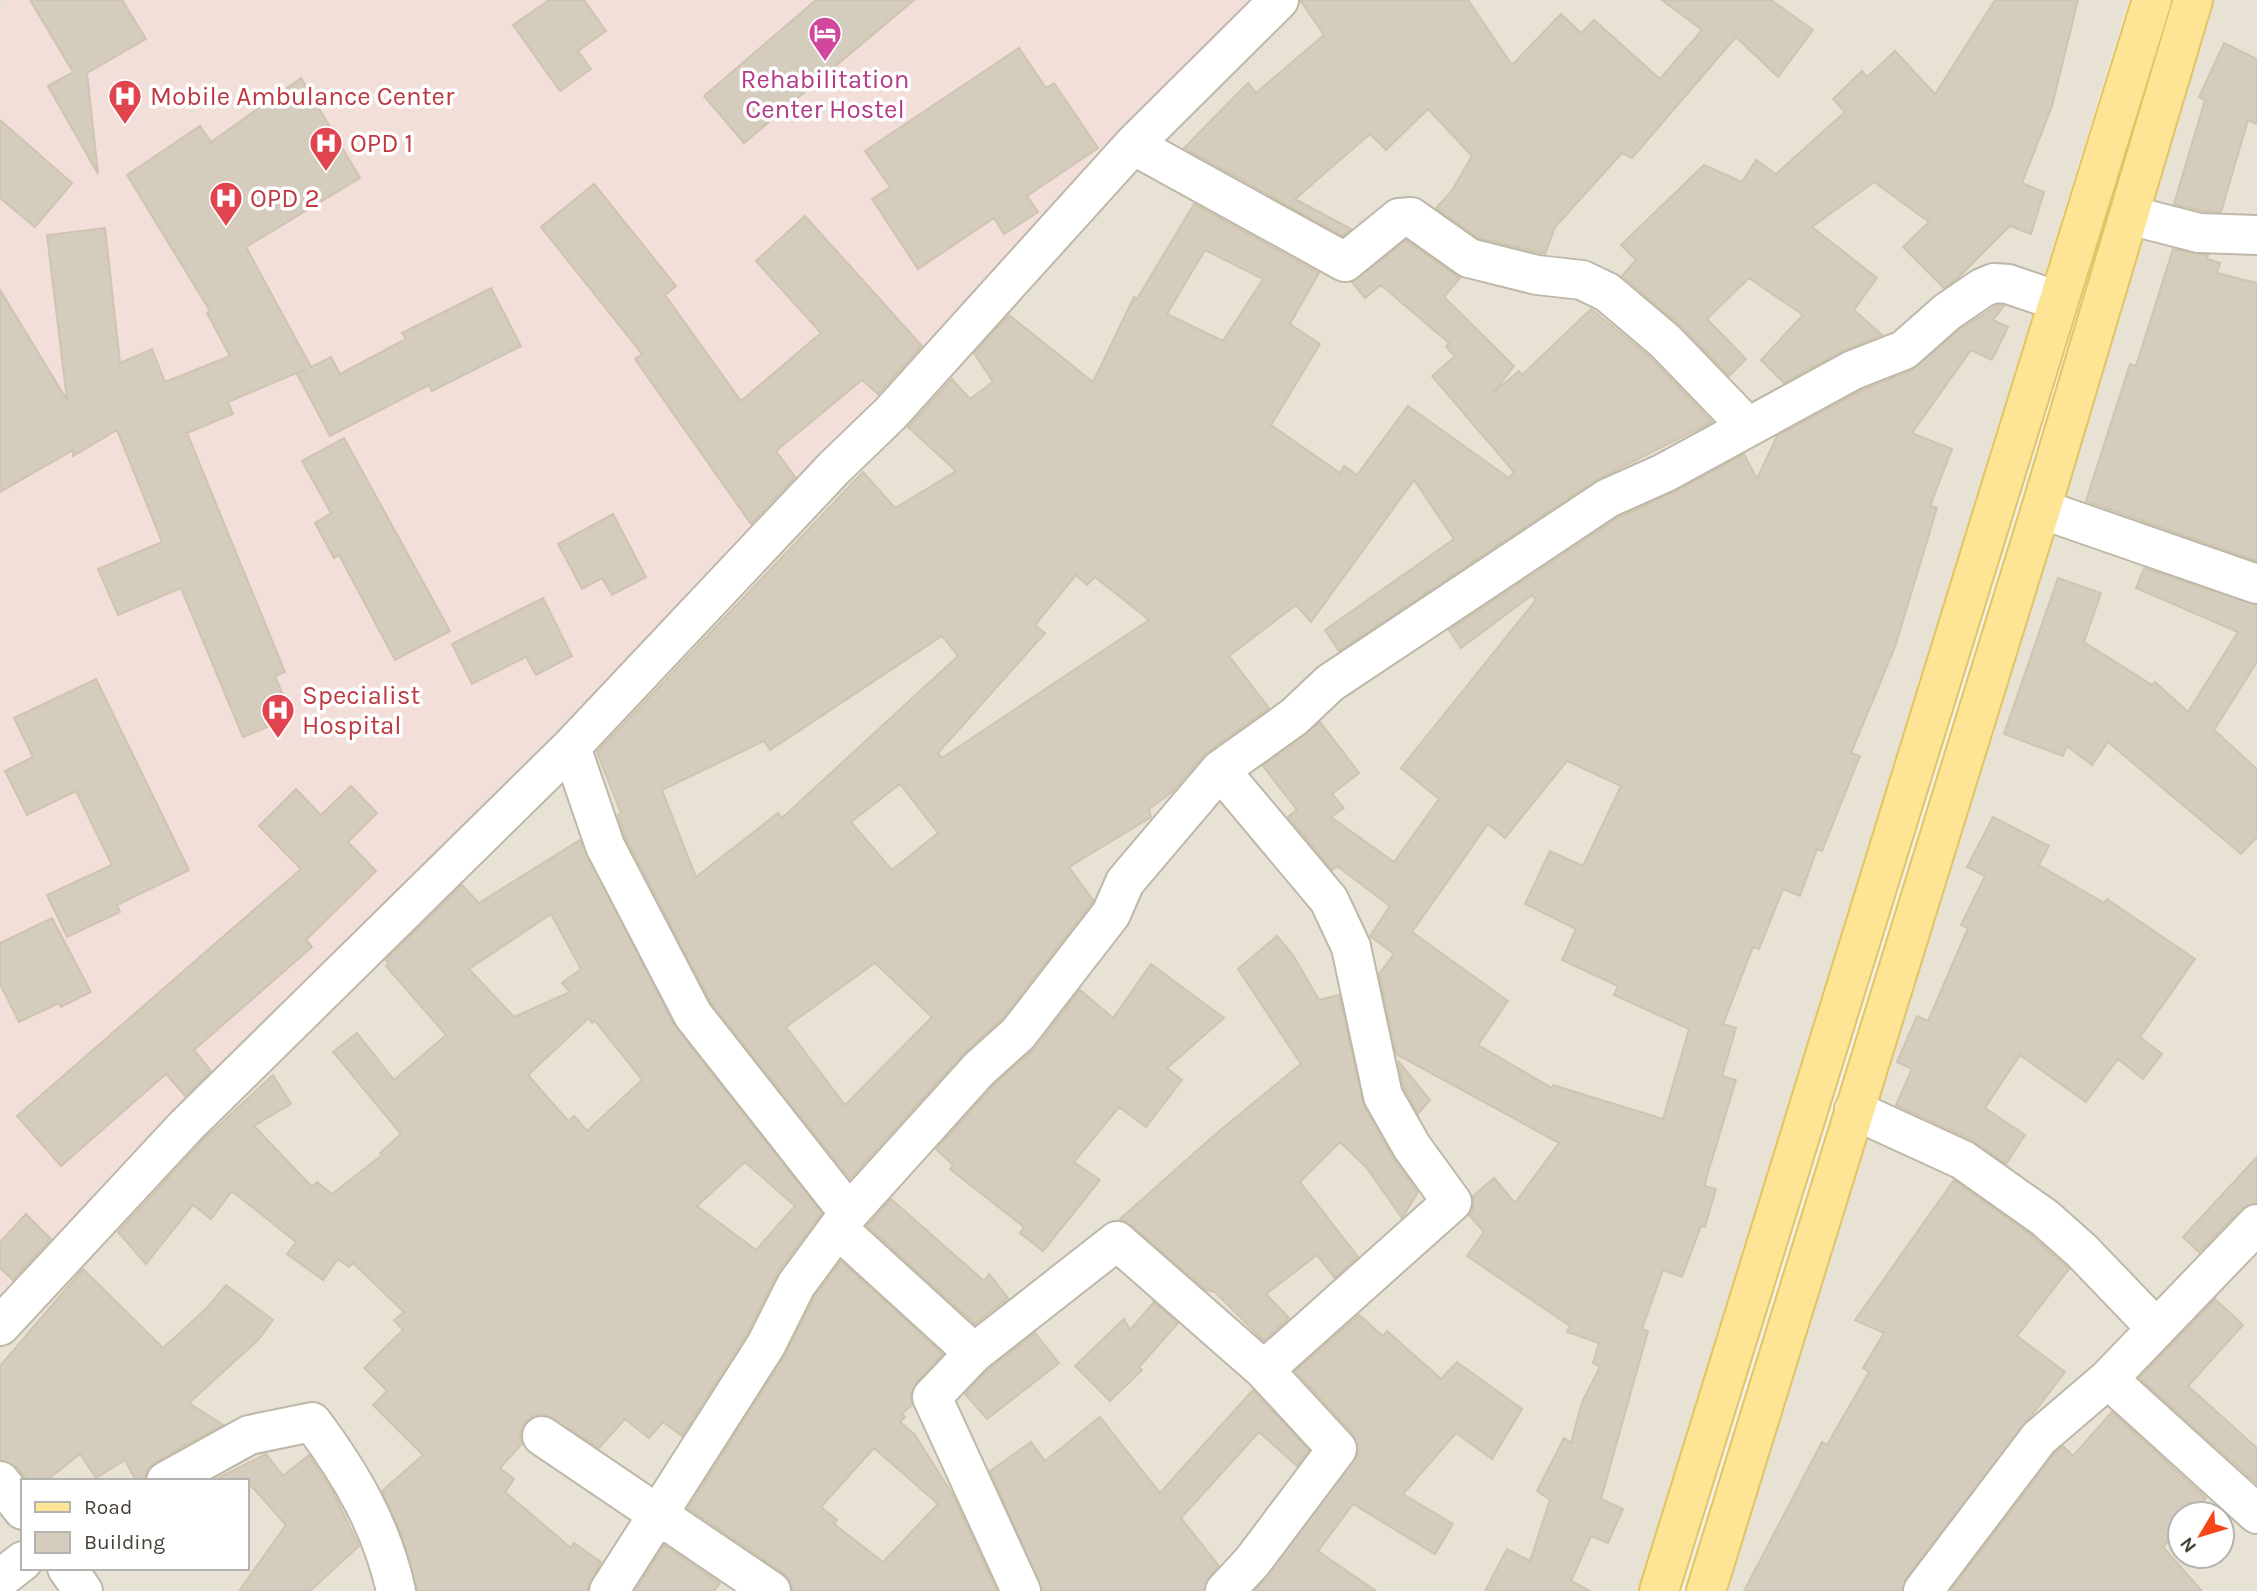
<svg xmlns="http://www.w3.org/2000/svg" width="2257" height="1591" font-family="Karla,sans-serif">
<style>
.residential{fill:#e7e2d4;fill-rule:evenodd}
.medical{fill:#f3dfda}
.building{fill:#d4ccbc;stroke:#cfc4af;stroke-width:2;fill-rule:evenodd}
.lines{fill:none;stroke-linecap:round;stroke-linejoin:round}
.minor-casing{stroke:#beb8a9;stroke-width:42}
.major-casing{stroke:#e2c465;stroke-width:42}
.minor{stroke:#fff;stroke-width:38}
.major{stroke:#fde595;stroke-width:38}
.labels{text-anchor:middle;stroke-width:7;stroke-linejoin:round;paint-order:stroke}
.hotel-label{font-size:26px;fill:#b23c85;stroke:#fff}
.health-label{font-size:26px;fill:#be3a42;stroke:#fff;text-anchor:start}
</style>
<rect width="100%" height="100%" fill="#f3f0e6"/>
<path class="residential" d="M0,0H2129L1640,1591H0ZM23,1481H247V1568H23Z
M2214,0H2257V1591H1719ZM2180,1514H2222V1556H2180Z"/>
<path class="medical" d="M10,0H1278L0,1309V6Z"/>
<path class="building" d="M30,0H122L146,39L87,73L98,174L48,86L73,72Z
M549,0H584L606,31L578,51L591,69L560,91L513,25Z
M816,0H914L744,143L704,96Z
M1300,0H1468L1512,65L1561,14L1581,33L1594,20L1660,79L1702,30L1662,0H1771L1813,30L1778,77L1736,37L1632,158L1622,153L1555,227L1545,254L1478,238L1436,208L1451,192L1472,156L1428,109L1386,150L1370,134L1295,199L1351,229L1343,236L1184,148L1248,83L1256,93L1324,35Z
M1995,0H2078L2052,106L2022,183L2044,192L2031,234L2010,226L1958,278L1944,288L1903,247L1929,222L1874,182L1812,227L1877,278L1854,310L1882,335L1843,351L1784,383L1761,360L1803,315L1749,278L1707,319L1746,359L1729,376L1681,326L1622,276L1636,260L1621,245L1704,165L1742,182L1756,160L1776,174L1845,112L1833,99L1862,71L1867,77L1895,51L1935,94Z
M2224,43L2257,59V124L2248,120L2221,212L2202,211L2174,204L2205,100L2199,97Z
M1019,48L1046,88L1054,83L1098,148L1027,196L1038,212L1004,234L994,218L918,269L872,199L890,187L865,151Z
M301,78L360,178L246,247L311,367L331,357L340,374L406,339L402,333L491,288L521,346L432,391L429,385L330,436L297,374L306,369L228,402L233,414L187,433L285,672L275,676L292,717L243,737L181,588L118,615L98,569L162,542L117,430L73,456V450L0,492V290L67,400L47,235L105,228L120,363L152,349L165,382L230,356L207,313L210,311L127,175L200,126L211,142Z
M0,120L72,183L35,227L0,198Z
M594,184L676,286L665,295L741,401L821,333L756,261L805,216L922,346L878,394L862,380L776,451L795,477L751,524L635,359L642,354L541,227Z
M1194,204L1319,273L1290,324L1320,344L1271,425L1340,473L1344,466L1357,475L1408,406L1509,478L1514,472L1432,376L1455,356L1446,347L1449,343L1381,285L1365,298L1352,282L1406,240L1460,278L1444,297L1514,366L1494,392L1519,371L1522,375L1591,309L1650,357L1712,422L1596,480L1339,651L1325,630L1454,539L1414,480L1311,622L1296,605L1229,656L1269,708L1205,754L1172,792L1149,809L1151,817L1069,867L1093,900L1092,903L1002,1019L963,1054L850,1179L711,1003L625,837L618,815L621,813L597,752L863,472L895,508L956,471L908,427L952,379L970,399L993,382L974,353L1009,315L1093,382L1134,297L1137,299ZM1205,250L1263,279L1223,341L1167,314ZM1076,575L1087,585L1095,577L1149,620L942,758L938,753L1045,633L1035,625ZM942,636L958,656L782,818L778,813L696,877L662,790L764,741L770,750ZM900,784L938,833L892,870L851,822ZM875,963L932,1017L845,1105L786,1027Z
M2173,249L2208,255L2207,259L2220,263L2217,273L2257,283V561L2086,501L2130,364L2136,366Z
M1998,305L2004,306L1993,320L2008,327L1992,360L1971,350L1912,433L1952,449L1930,506L1937,508L1895,647L1851,753L1860,756L1822,851L1817,849L1800,896L1783,889L1759,949L1753,947L1723,1024L1736,1028L1722,1076L1736,1080L1704,1186L1716,1189L1705,1227L1701,1226L1682,1277L1663,1270L1642,1329L1648,1331L1601,1499L1623,1509L1608,1543L1591,1536L1571,1581L1590,1591H1485L1507,1549L1530,1561L1550,1500L1537,1491L1564,1438L1571,1443L1582,1402L1600,1367L1593,1363L1599,1343L1567,1332L1570,1326L1467,1256L1484,1232L1469,1215L1473,1209V1196L1494,1178L1515,1203L1559,1143L1396,1054L1379,974L1394,954L1370,936L1390,906L1337,866L1332,870L1288,817L1297,810L1263,766L1320,722L1359,773L1332,794L1344,808L1331,817L1394,862L1439,799L1401,768L1536,600L1532,595L1461,648L1449,630L1619,517L1674,492L1744,454L1757,479L1777,436L1862,390L1912,370L1960,329ZM1567,761L1621,786L1583,866L1550,851L1525,904L1576,929L1562,960L1618,986L1614,995L1689,1029L1663,1119L1553,1085L1552,1088L1478,1045L1508,1001L1412,932L1488,824L1505,838Z
M344,438L450,631L395,660L339,555L334,558L315,523L331,513L302,461Z
M613,514L646,577L612,595L602,578L582,589L558,544Z
M2144,568L2257,605V662L2214,730L2257,769V837L2241,854L2108,742L2092,765L2067,746L2063,756L2004,734L2058,578L2101,593L2084,642L2152,685L2155,682L2188,712L2238,632L2136,588Z
M543,598L572,656L536,675L526,657L472,684L452,644Z
M96,679L189,870L117,905L120,912L67,937L47,895L112,865L76,791L27,815L5,771L33,757L14,718Z
M351,786L377,813L348,842L376,871L306,940L312,947L194,1050L211,1071L185,1096L166,1074L61,1166L17,1116L301,869L259,826L296,789L321,815Z
M1993,817L2049,846L2039,865L2104,903L2107,899L2195,959L2140,1037L2162,1054L2143,1079L2118,1059L2086,1102L2020,1055L1985,1108L2025,1135L2006,1164L1972,1140L1896,1105L1912,1069L1897,1062L1917,1016L1928,1021L1968,928L1961,925L1985,876L1967,867Z
M580,840L674,1025L822,1213L778,1272L747,1334L682,1436L663,1422L649,1438L625,1419L599,1448L544,1414L533,1416L524,1424L520,1434L522,1444L500,1468L514,1479L505,1492L571,1548L574,1543L601,1562L587,1591H417L403,1538L382,1491L423,1455L373,1405L387,1391L364,1368L403,1330L394,1320L404,1312L353,1263L349,1267L338,1259L323,1280L287,1254L296,1242L232,1191L211,1219L193,1205L146,1264L118,1232L202,1141L273,1075L291,1104L254,1126L312,1187L317,1182L332,1194L382,1155L380,1153L401,1134L333,1052L357,1033L394,1080L446,1035L386,966L389,963L385,960L462,885L479,903ZM551,914L581,969L562,983L570,992L514,1017L469,969ZM589,1018L592,1023L595,1021L642,1080L587,1131L574,1116L568,1121L528,1075ZM745,1162L795,1206L756,1250L697,1206Z
M52,918L91,992L61,1007L59,1003L19,1022L0,984V943Z
M1277,936L1293,955L1319,1000L1339,995L1364,1106L1393,1158L1418,1192L1402,1218L1366,1167L1340,1142L1300,1182L1358,1257L1335,1278L1317,1255L1266,1294L1289,1318L1264,1341L1215,1292L1206,1290L1131,1225L1120,1219L1218,1132L1301,1064L1238,969Z
M1151,964L1224,1018L1167,1068L1182,1080L1146,1127L1119,1107L1074,1162L1100,1180L1043,1251L1020,1233L1024,1227L950,1169L953,1165L936,1149L994,1085L1035,1048L1080,990L1113,1018Z
M1398,1061L1430,1100L1418,1114L1404,1088Z
M2257,1157V1203L2241,1209L2199,1252L2183,1237Z
M1954,1180L2031,1235L2069,1269L2017,1336L2065,1372L1906,1578L1902,1591H1744L1822,1442L1827,1445L1869,1372L1863,1368L1884,1333L1855,1320Z
M891,1199L984,1281L989,1274L1008,1298L975,1324L867,1226Z
M26,1214L51,1239L13,1280L0,1268V1242Z
M841,1261L943,1354L916,1383L911,1393L912,1405L902,1414L905,1417L900,1422L915,1435L954,1497L997,1591H793L790,1581L783,1573L688,1508L784,1357L815,1296ZM874,1448L938,1504L883,1562L834,1524L837,1520L821,1507Z
M83,1269L163,1348L208,1307L226,1285L273,1320L258,1340L189,1403L223,1425L155,1462L147,1470L144,1481H136L125,1460L96,1478L80,1454L46,1481H28L17,1467L0,1460V1366Z
M2215,1299L2243,1325L2188,1386L2257,1448V1484L2139,1378Z
M1154,1302L1178,1323L1139,1367L1142,1370L1110,1401L1075,1366L1124,1319L1130,1330Z
M1359,1315L1383,1336L1387,1331L1441,1379L1457,1362L1522,1409L1492,1459L1456,1433L1403,1494L1453,1524L1435,1554L1353,1504L1318,1551L1376,1591H1255L1358,1454L1353,1434L1295,1371Z
M1035,1333L1059,1363L987,1419L965,1394L989,1369Z
M1253,1390L1309,1450L1297,1466L1259,1432L1181,1518L1219,1566L1209,1577L1204,1591H1043L990,1471L1031,1442L1045,1461L1100,1417L1160,1493Z
M2112,1412L2206,1498L2192,1514H2180V1527L2163,1547L2202,1591H1950L2055,1453L2063,1446L2073,1456Z
M266,1454L283,1476L309,1455L333,1492L359,1546L310,1591H239L286,1525L247,1481H212Z
M664,1545L720,1583L714,1591H635Z"/>
<g class="lines">
<defs>
<path id="minor" d="M1133,145L1345,262L1399,218L1411,217L1469,258L1537,275L1582,280L1607,292L1665,341L1748,427
M2129,215L2199,233L2257,235
M2041,509L2257,584
M571,747L605,846L693,1015L849,1213
M1220,770L1329,900L1351,947L1383,1096L1412,1147L1452,1202L1264,1370
M1854,1110L1963,1160L2045,1218L2082,1251L2156,1328
M838,1229L974,1353
M0,1326L186,1126L571,747L834,468L890,414L1133,145L1279,0
M2108,1379L2257,1514
M542,1436L771,1591
M0,1481L23,1510
M166,1481L249,1435L312,1422C351,1474 382,1527 396,1591
M67,1568L83,1591
M0,1579L23,1561
M609,1591L766,1345L796,1285L849,1213L979,1069L1018,1034L1111,914L1125,882L1220,770L1294,717L1330,683L1608,498L1664,473L1853,370L1904,350L1947,312L1982,288L1994,283L2008,284L2058,301
M1021,1591L932,1397L974,1353L1117,1241L1264,1370L1337,1449L1252,1562L1225,1591
M1923,1591L2039,1438L2108,1379L2257,1224"/>
<path id="major" d="M1659,1591L2152,0
M1706,1591L2041,509L2193,0"/>
</defs>
<use href="#minor" class="minor-casing"/>
<use href="#major" class="major-casing"/>
<use href="#minor" class="minor"/>
<use href="#major" class="major"/>
</g>
<defs>
<symbol id="hotel-pin" viewBox="-11 -11 22 30"><path d="M0 17L-7.5 6A9.5 9.5 0 1 1 7.5 6Z" fill="#d1479c" stroke="#fff"/><path d="M-6-4.5h1.5V1H6V5H4.5V3h-9V5H-6ZM-4 0a1.8 1.8 0 1 1 3.6 0ZM.5 0V-2.5h3Q6-2.5 6 0Z" fill="#fff"/></symbol>
<symbol id="hospital-pin" viewBox="-11 -11 22 30"><path d="M0 17L-7.5 6A9.5 9.5 0 1 1 7.5 6Z" fill="#e0444e" stroke="#fff"/><path d="M-5-5h3v3.5h4V-5h3V5h-3V1.5h-4V5h-3Z" fill="#fff"/></symbol>
</defs>
<g fill-rule="evenodd">
<use href="#hotel-pin" x="806" y="14" width="38" height="52"/>
<use href="#hospital-pin" x="106" y="77" width="38" height="52"/>
<use href="#hospital-pin" x="307" y="124" width="38" height="52"/>
<use href="#hospital-pin" x="207" y="179" width="38" height="52"/>
<use href="#hospital-pin" x="259" y="691" width="38" height="52"/>
</g>
<g class="labels">
<g class="hotel-label">
<text x="825" y="88">Rehabilitation<tspan x="825" dy="30">Center Hostel</tspan></text>
</g>
<g class="health-label">
<text x="150" y="105">Mobile Ambulance Center</text>
<text x="350" y="152">OPD 1</text>
<text x="250" y="207">OPD 2</text>
<text x="302" y="704">Specialist<tspan x="302" dy="30">Hospital</tspan></text>
</g>
</g>
<rect x="21" y="1479" width="228" height="91" fill="#ffffff" stroke="#b5b3af" stroke-width="2"/>
<rect x="35" y="1502" width="35" height="10" fill="#fde595" stroke="#b5b3af" stroke-width="2"/>
<text x="84" y="1514" font-size="21" fill="#464036">Road</text>
<rect x="35" y="1532" width="35" height="21" fill="#d4ccbc" stroke="#b5b3af" stroke-width="2"/>
<text x="84" y="1549" font-size="21" fill="#464036">Building</text>
<g transform="translate(2201 1535) rotate(232)"><circle r="33" fill="#ffffff" stroke="#b5b3af" stroke-width="2"/>
<path d="M0-5L12 26L0 18L-12 26Z" fill="#f74719"/>
<text y="-10" font-size="19" font-weight="bold" text-anchor="middle" fill="#464036">N</text>
</g>
</svg>
